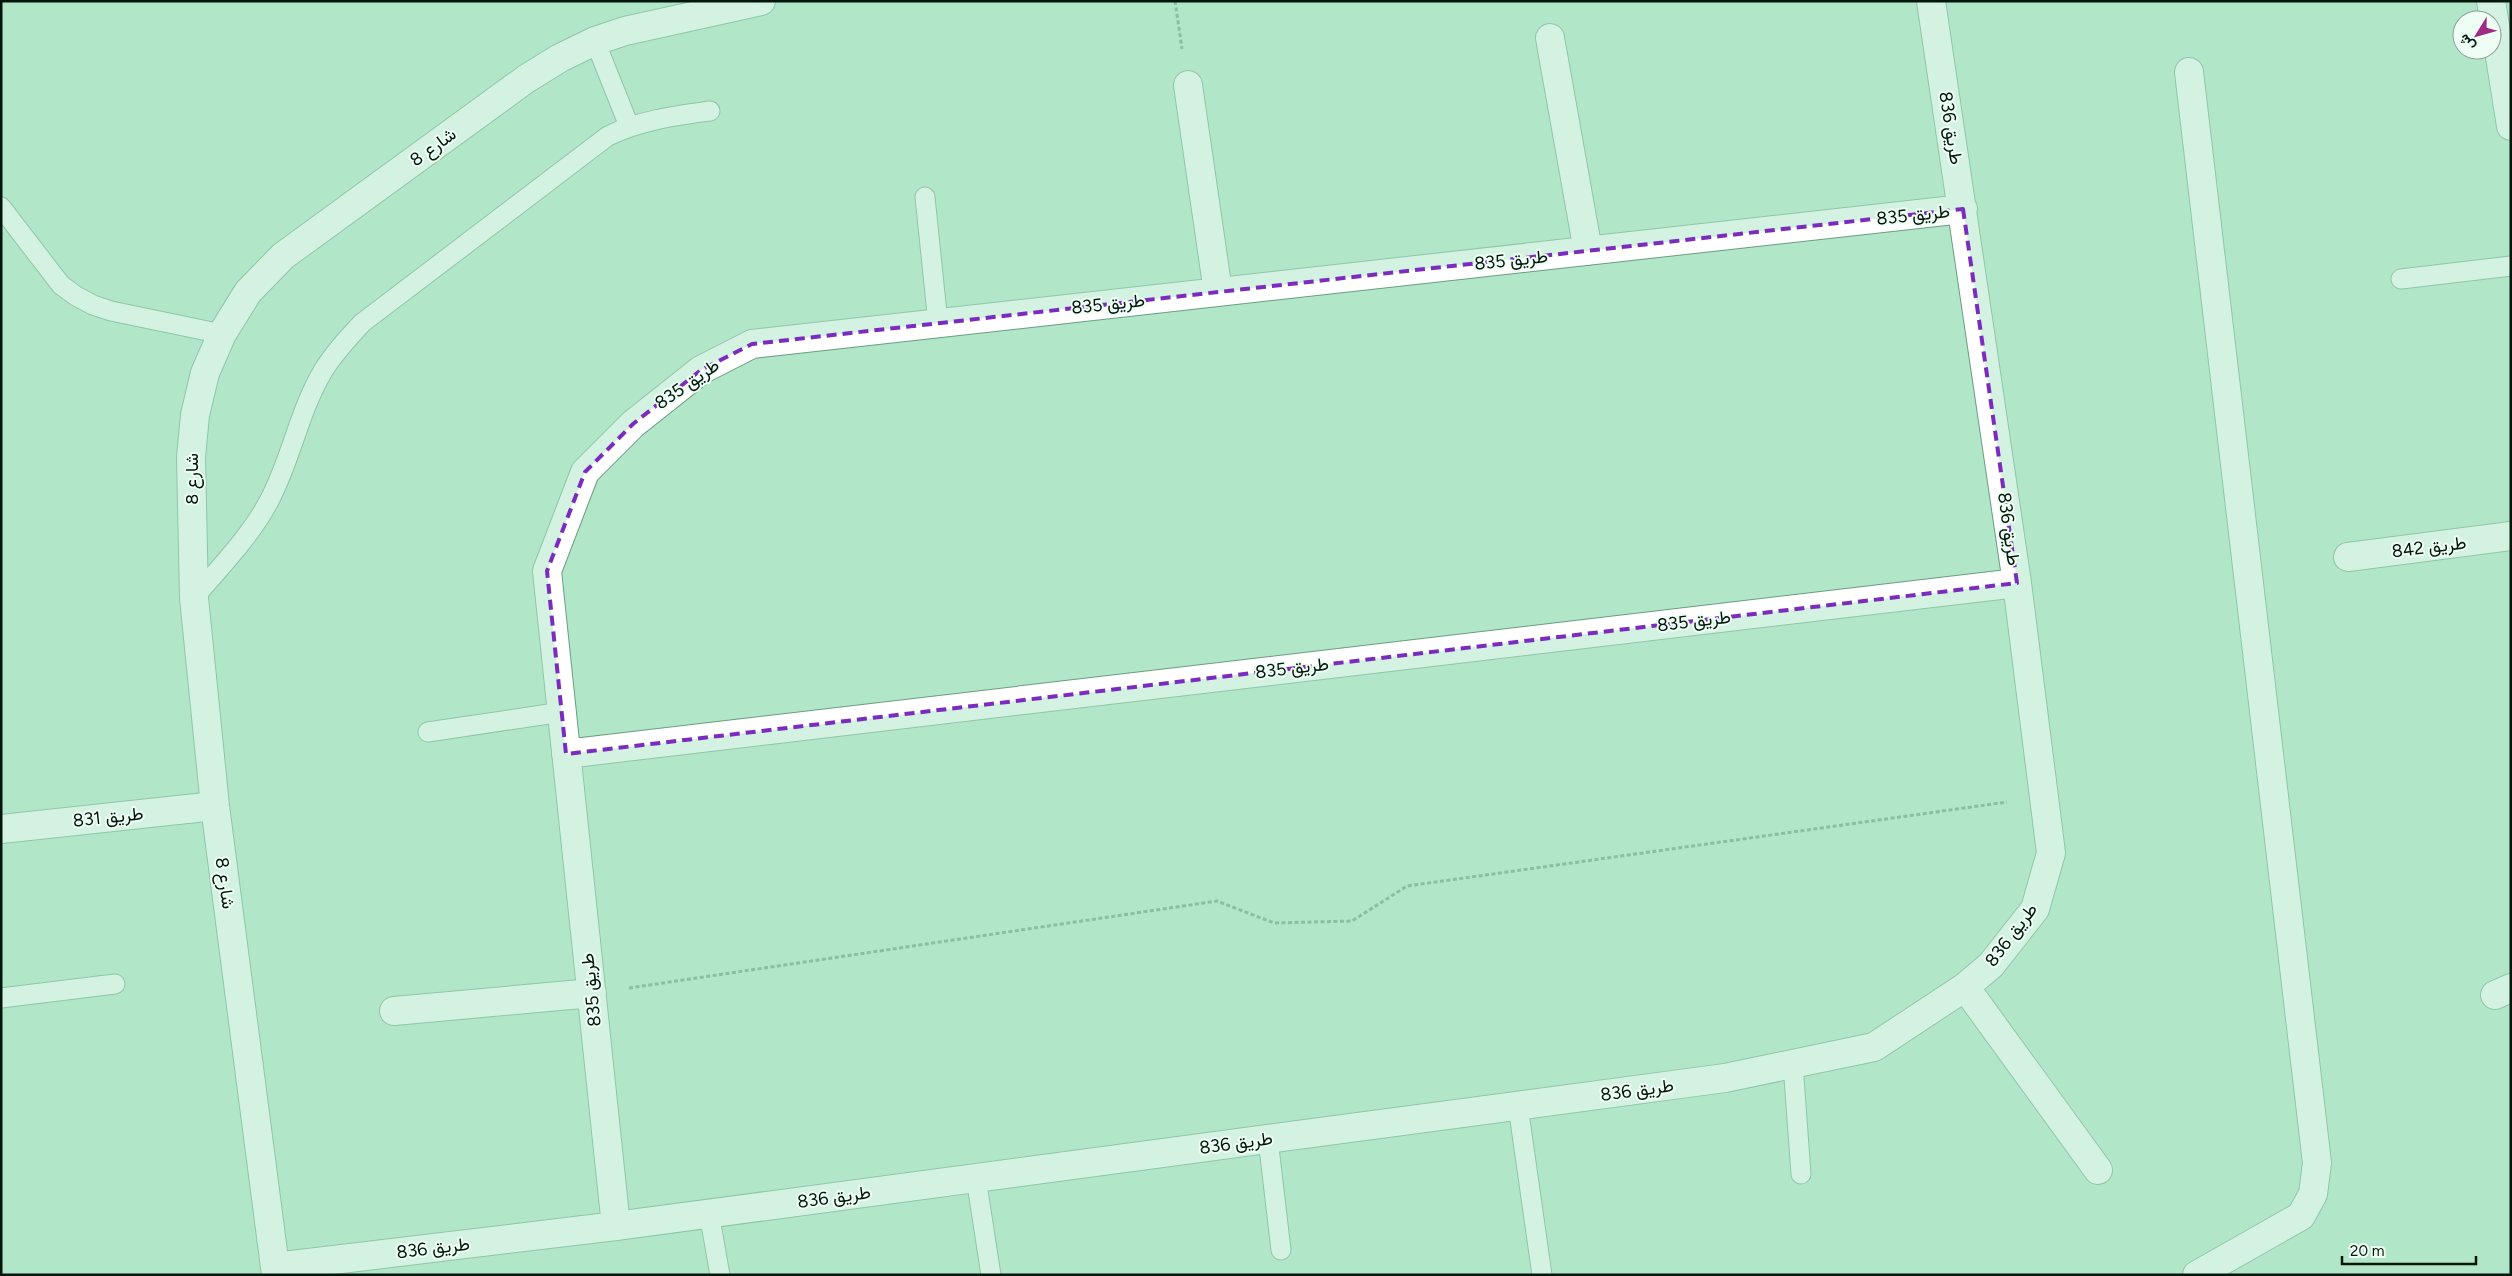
<svg xmlns="http://www.w3.org/2000/svg" width="2512" height="1276" font-family="Figtree,Vazirmatn,sans-serif">
<style>
.lines{fill:none;stroke-linecap:round;stroke-linejoin:round}
.service-casing{stroke:#699d80;stroke-width:21}
.minor-casing{stroke:#699d80;stroke-width:30}
.path{stroke:#638973;stroke-width:3;stroke-dasharray:4 2.5;stroke-linecap:butt}
.service{stroke:#fff;stroke-width:19}
.minor{stroke:#fff;stroke-width:28}
.marked{fill:none;stroke:#7b2cbf;stroke-width:4;stroke-dasharray:10 6;stroke-linejoin:round}
.labels{text-anchor:middle;stroke-width:4;stroke-linejoin:round;paint-order:stroke}
.street-label{font-size:18px;fill:#03160c;stroke:#eefef4}
</style>
<rect width="100%" height="100%" fill="#b1e7c8"/>
<g class="lines">
<defs>
<path id="service" d="M595,41L629,126
M925,197L938,323
M1,207L61,285L76,296L93,305L111,311L222,334
M2401,279L2511,266
M194,598C220,567 250,537 269,501C291,460 299,411 323,371C334,353 348,338 362,323L608,136C641,120 674,116 710,111
M428,732L562,712
M1,998L115,984
M1793,1064L1801,1174
M1518,1106L1542,1275
M1268,1139L1281,1250
M976,1178L991,1275
M709,1213L720,1275"/>
<path id="minor" d="M2491,1L2511,126
M1550,38L1588,251
M2189,72L2317,1163L2313,1194L2301,1216L2197,1275
M1188,85L1218,292
M2348,557L2511,536
M566,754L2017,583
M1,829L215,806
M1965,987L2098,1170
M2495,995L2511,988
M394,1011L592,993
M616,1226L547,571L585,472L633,424L701,370L752,344L1963,209
M275,1267L616,1226L1725,1078L1874,1047L1965,987L1991,965L2035,909L2051,853L2017,583L1931,1
M276,1275L215,806L194,598L191,457L195,415L205,373L222,334L248,292L283,256L526,79L560,58L595,41L625,31L761,1"/>
</defs>
<use href="#service" class="service-casing"/>
<use href="#minor" class="minor-casing"/>
<path class="path" d="M1175,1L1182,49
M629,988L1217,901L1274,923L1352,921L1407,886L2007,802"/>
<use href="#service" class="service"/>
<use href="#minor" class="minor"/>
</g>
<path d="M0 0H2512V1276H0ZM1963,209L2017,583L566,754L547,571L585,472L633,424L701,370L752,344Z" fill="#b1e7c8" fill-opacity=".55" fill-rule="evenodd"/>
<path class="marked" d="M1963,209L2017,583L566,754L547,571L585,472L633,424L701,370L752,344Z"/>
<g class="labels">
<g class="street-label">
<text transform="translate(1951 128) rotate(81)" y="6">طريق 836</text>
<text transform="translate(433 147) rotate(-36)" y="6">شارع 8</text>
<text transform="translate(1913 215) rotate(-6)" y="6">طريق 835</text>
<text transform="translate(1511 260) rotate(-6)" y="6">طريق 835</text>
<text transform="translate(1108 304) rotate(-6)" y="6">طريق 835</text>
<text transform="translate(687 384) rotate(-35)" y="6">طريق 835</text>
<text transform="translate(192 479) rotate(-90)" y="6">شارع 8</text>
<text transform="translate(2009 529) rotate(82)" y="6">طريق 836</text>
<text transform="translate(2429 547) rotate(-7)" y="6">طريق 842</text>
<text transform="translate(1694 621) rotate(-7)" y="6">طريق 835</text>
<text transform="translate(1292 668) rotate(-7)" y="6">طريق 835</text>
<text transform="translate(108 817) rotate(-6)" y="6">طريق 831</text>
<text transform="translate(225 883) rotate(82)" y="6">شارع 8</text>
<text transform="translate(2011 935) rotate(-53)" y="6">طريق 836</text>
<text transform="translate(591 990) rotate(-96)" y="6">طريق 835</text>
<text transform="translate(1637 1090) rotate(-8)" y="6">طريق 836</text>
<text transform="translate(1236 1143) rotate(-8)" y="6">طريق 836</text>
<text transform="translate(834 1197) rotate(-8)" y="6">طريق 836</text>
<text transform="translate(433 1248) rotate(-7)" y="6">طريق 836</text>
</g>
</g>
<rect width="2512" height="1276" fill="none" stroke="#03160c" stroke-width="5"/>
<g transform="translate(2477 35) rotate(233)"><circle r="24" fill="#eefef4" stroke="#90a197"/>
<path d="M0-4L9 19L0 12L-9 19Z" fill="#a02a84"/>
<text y="-8" font-size="14" font-weight="bold" text-anchor="middle" fill="#03160c">ش</text>
</g>
<path d="M2342 1256v8h134v-8" fill="none" stroke="#03160c" stroke-width="2.5"/>
<text x="2350" y="1256" font-size="15" fill="#03160c" stroke="#eefef4" stroke-width="4" paint-order="stroke">20 m</text>
</svg>
